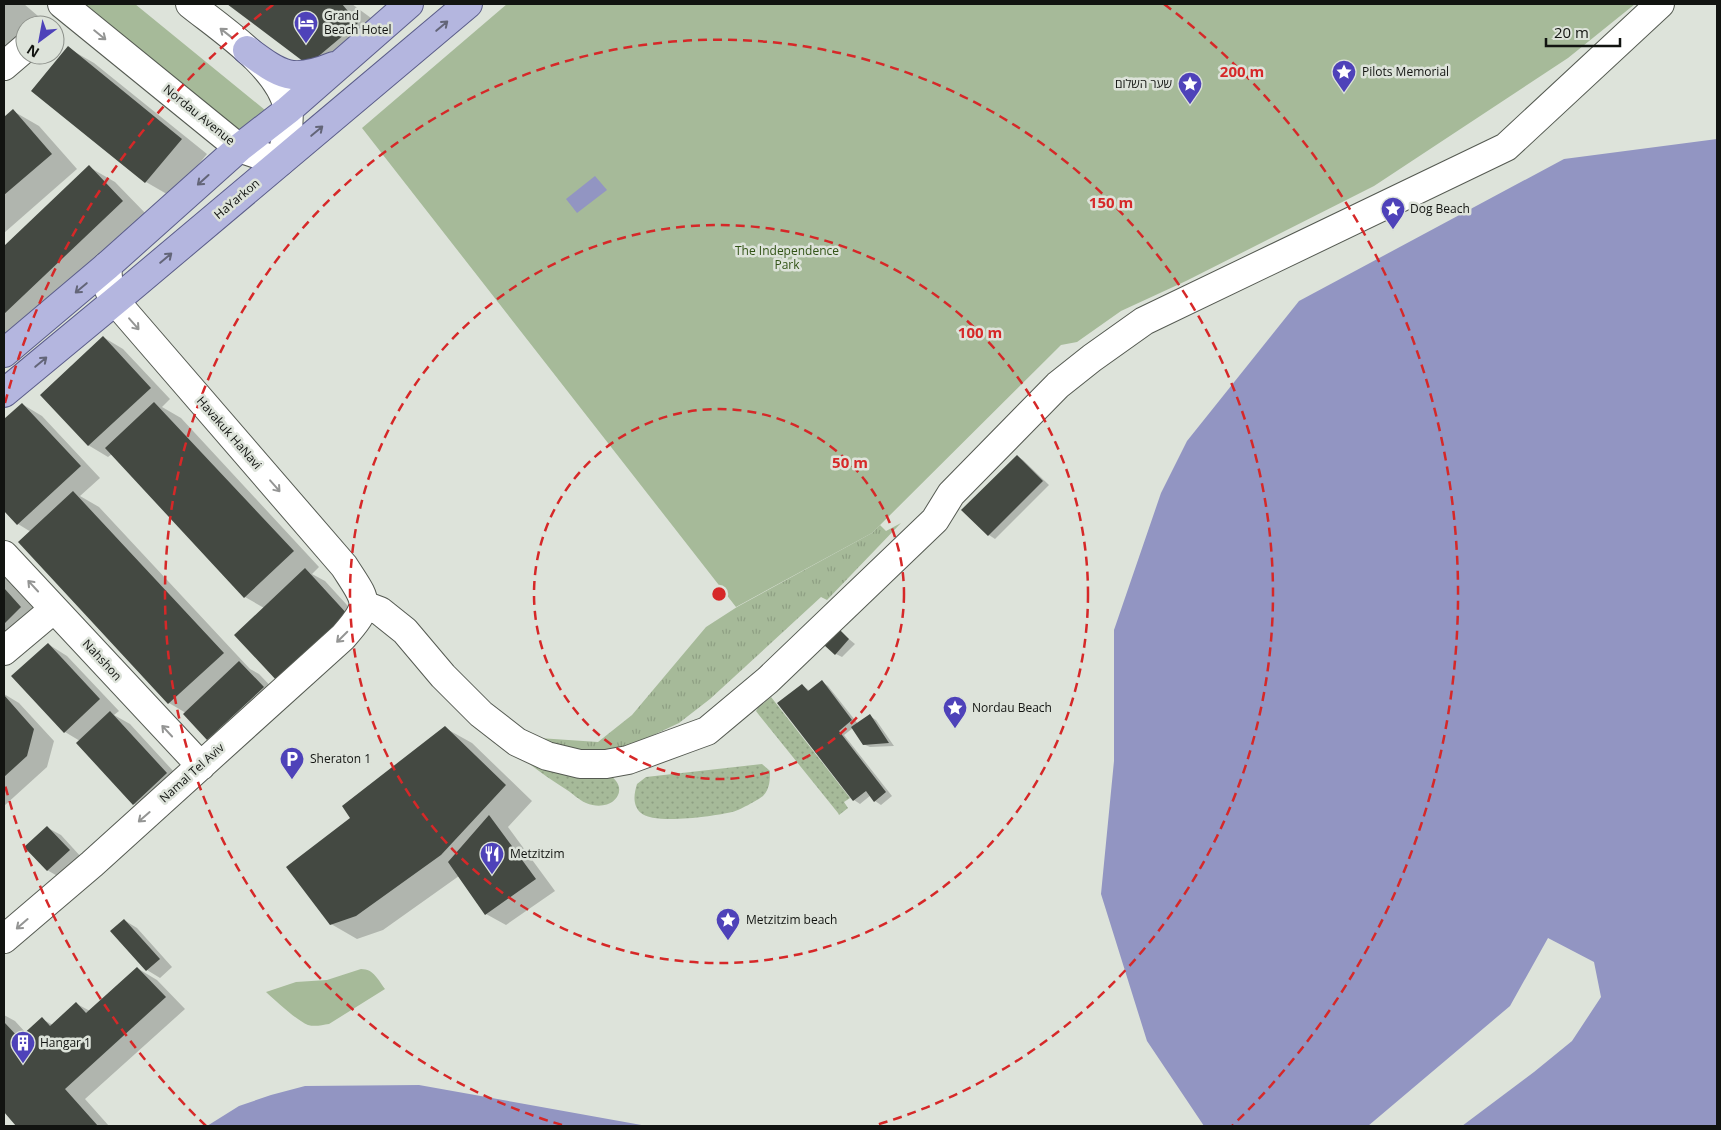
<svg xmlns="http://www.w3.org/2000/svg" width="1721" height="1130" font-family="'Open Sans',Heebo,sans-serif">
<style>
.grass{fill:url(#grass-tufts)}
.park{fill:#a6ba99}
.garden{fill:url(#garden-dots)}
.water{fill:#9295c2}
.pier{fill:#dde3da}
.shadow{fill:#0003}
.building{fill:#444942}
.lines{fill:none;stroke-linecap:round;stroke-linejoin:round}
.minor-casing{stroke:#555a52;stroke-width:30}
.major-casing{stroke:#5b5d89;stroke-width:30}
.minor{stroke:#fff;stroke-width:28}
.major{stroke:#b4b6df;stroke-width:28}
.oneway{stroke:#636578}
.oneway2{stroke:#949594}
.ring{fill:none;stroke:#d62828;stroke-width:2.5;stroke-dasharray:9 6}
.labels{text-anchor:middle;stroke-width:5;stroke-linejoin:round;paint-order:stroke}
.poi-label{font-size:12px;fill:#121411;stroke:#dde3da;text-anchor:start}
.street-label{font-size:12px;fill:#121411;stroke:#dde3da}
.park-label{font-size:12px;fill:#325316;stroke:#dde3da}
.centre{fill:#d62828;stroke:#dde3da;stroke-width:2.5}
.ring-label{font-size:15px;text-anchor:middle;font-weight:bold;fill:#d62828;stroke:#dde3da;stroke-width:5;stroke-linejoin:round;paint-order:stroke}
</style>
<defs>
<pattern id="grass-tufts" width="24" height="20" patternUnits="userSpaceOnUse" patternTransform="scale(1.25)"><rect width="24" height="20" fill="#a6ba99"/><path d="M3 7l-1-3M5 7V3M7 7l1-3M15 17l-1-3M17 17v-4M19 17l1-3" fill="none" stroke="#8e9f83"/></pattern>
<pattern id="garden-dots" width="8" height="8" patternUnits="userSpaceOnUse" patternTransform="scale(1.25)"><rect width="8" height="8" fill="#a6ba99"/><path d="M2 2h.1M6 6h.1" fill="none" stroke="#8e9f83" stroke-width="1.8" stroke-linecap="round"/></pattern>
</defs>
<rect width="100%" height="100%" fill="#dde3da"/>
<path class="grass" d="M901,523L827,600L821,597L710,699L679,723L630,746L595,756L524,737L598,742L632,715L706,627L737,607L872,533L880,525L886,531Z"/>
<path class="park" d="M75,4H135L265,110L239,138Z
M507,4H1635L1568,58L1374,186L1186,281L1121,311L1077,342L1061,345L872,533L736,607L362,128Z
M361,969C374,969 378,980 385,989L329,1024C322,1025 315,1027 308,1025C296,1020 276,1001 266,992L296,982L327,980Z"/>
<path class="garden" d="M771,697L850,798L844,802L848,808L839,815L838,813L759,715L756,711L758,708Z
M513,751L608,774C633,789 612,814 586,803C579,800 573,794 567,790C548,778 530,765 513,751Z
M762,764L770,771C770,779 770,789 763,796C758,800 738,811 732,812C715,816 654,825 641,813C632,805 634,794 637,784L646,777Z"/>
<path class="water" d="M1717,139V1126H1204L1147,1041L1101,894L1114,761V630L1161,493L1187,441L1299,301L1564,159Z
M595,176L607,190L577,213L566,199Z
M419,1085L647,1126H207L239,1106L271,1095L305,1086Z"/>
<path class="pier" d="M1548,938L1594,962L1601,997L1572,1041L1534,1072L1462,1126H1368L1510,1006Z"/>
<path class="shadow" d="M4,4H24L38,16L30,25H25V31L4,56Z
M229,4H352L371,18L347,50L308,64Z
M68,48L94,63L207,154L172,197L146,182L33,91Z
M13,111L39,126L77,169L4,233V119Z
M89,167L115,182L148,216L4,353V247Z
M103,337L123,349L170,399L162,407L181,418L319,567L312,574L325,581L368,628L299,693L264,608L245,597L112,454L108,457L88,445Z
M22,404L42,416L100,478L80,496L99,507L250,669L259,674L283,699L227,751L208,739L186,713L169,703L19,542L31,532L18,524L4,509V421Z
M1017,456L1023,460L1049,485L995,539L989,535Z
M4,577L47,623L4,663Z
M839,631L855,644L842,657L836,654Z
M48,644L67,656L119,711L114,715L130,724L186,785L154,815L134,804L80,741L65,732Z
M822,682L828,686L858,724L870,716L876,720L894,746L870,747L863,744L853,728L844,735L892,796L881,805L875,801L871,795L860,804L854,800L802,685L810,691Z
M4,694L19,703L54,741L47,767L4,806Z
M445,728L472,743L532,801L508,827L555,891L506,925L486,914L459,876L383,930L357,939L331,924L351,818Z
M48,828L61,835L82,858L61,878L47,870Z
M124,920L137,928L172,967L160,978L147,970L112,931Z
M137,968L157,980L185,1009L85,1099L109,1126H18L4,1110V1015L15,1021L26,1033L42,1019L53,1025L77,1004L90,1011Z"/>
<path class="building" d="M227,4H342L358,23L308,65Z
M68,46L182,139L145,183L31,91Z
M13,109L52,154L4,195V117Z
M89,165L123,201L4,314V246Z
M103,336L151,388L88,446L40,395Z
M154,402L294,551L244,598L105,448Z
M22,403L81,466L17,525L4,511V419Z
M1017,455L1043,481L988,536L961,510Z
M73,491L224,653L168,704L18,542Z
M305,568L349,616L278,682L234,635Z
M4,588L21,607L4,624Z
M839,629L849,639L835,655L824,645Z
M48,643L100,699L64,733L11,676Z
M239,661L264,687L207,740L183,714Z
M822,680L852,720L839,731L886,792L874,802L866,791L853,801L777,703L802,684L808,691Z
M4,695L34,729L27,756L4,777Z
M110,711L167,773L133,805L76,743Z
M870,714L889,743L863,745L851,727Z
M445,726L506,785L441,855L356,916L330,925L286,867L350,818L342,806Z
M489,815L536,879L485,915L448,862Z
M47,826L70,850L47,871L24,847Z
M124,919L160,959L146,971L110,931Z
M137,967L166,997L65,1089L98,1126H16L4,1112V1022L19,1038L42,1017L50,1026L76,1002L86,1013Z"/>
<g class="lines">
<defs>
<path id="minor" d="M62,4L239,148L280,162C284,146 291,126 288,109C280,67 221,29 190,4
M4,66L25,48
M4,555L201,766
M364,605L380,611L405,631L443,676L481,714L517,742L547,756L580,764H606L628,760L685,739L707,731L768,680L935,520L951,494L1058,385L1092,358L1144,321L1506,147L1660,4
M4,651L54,609
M4,939L92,864L343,637C373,603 367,602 344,566L115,301L109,290L107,266"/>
<path id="major" d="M247,50C282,76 292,83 334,66
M4,353L107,266L239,148L288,110L409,4
M4,393L126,292L468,4"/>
</defs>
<use href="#minor" class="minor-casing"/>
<use href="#major" class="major-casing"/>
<use href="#minor" class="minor"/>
<use href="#major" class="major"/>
</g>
<defs><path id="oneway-shaft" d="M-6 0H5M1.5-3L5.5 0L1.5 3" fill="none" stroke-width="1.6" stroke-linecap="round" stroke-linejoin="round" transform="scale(1.25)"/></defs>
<g class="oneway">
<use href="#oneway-shaft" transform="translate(442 26) rotate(-40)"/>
<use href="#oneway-shaft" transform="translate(317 131) rotate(-40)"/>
<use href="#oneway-shaft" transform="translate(203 180) rotate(138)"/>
<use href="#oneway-shaft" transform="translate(166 258) rotate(-40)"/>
<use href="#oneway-shaft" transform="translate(81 288) rotate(140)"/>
<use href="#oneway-shaft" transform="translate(41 362) rotate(-40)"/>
</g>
<g class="oneway2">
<use href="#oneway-shaft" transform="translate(226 33) rotate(-142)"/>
<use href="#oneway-shaft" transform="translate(100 35) rotate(39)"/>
<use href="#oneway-shaft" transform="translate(134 324) rotate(49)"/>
<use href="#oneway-shaft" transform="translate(275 486) rotate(49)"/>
<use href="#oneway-shaft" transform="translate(33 586) rotate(-133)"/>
<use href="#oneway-shaft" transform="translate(342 637) rotate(135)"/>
<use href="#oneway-shaft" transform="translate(167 731) rotate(-133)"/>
<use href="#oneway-shaft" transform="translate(144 817) rotate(139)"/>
<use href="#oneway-shaft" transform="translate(22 924) rotate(139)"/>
</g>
<g class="ring">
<circle cx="719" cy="594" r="185"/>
<circle cx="719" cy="594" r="369"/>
<path d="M562 1125A554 554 0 1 1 876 1125"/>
<path d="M206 1126A739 739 0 0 1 5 785M5 403A739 739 0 0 1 274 4M1164 4A739 739 0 0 1 1232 1126"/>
</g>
<defs>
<symbol id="hotel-pin" viewBox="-11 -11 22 30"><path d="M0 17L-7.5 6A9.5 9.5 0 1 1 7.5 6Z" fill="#4e42b9" stroke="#dde3da"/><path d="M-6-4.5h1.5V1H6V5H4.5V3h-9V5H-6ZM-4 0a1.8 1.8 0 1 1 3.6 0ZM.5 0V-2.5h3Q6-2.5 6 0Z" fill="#fff"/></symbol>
<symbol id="sight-pin" viewBox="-11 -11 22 30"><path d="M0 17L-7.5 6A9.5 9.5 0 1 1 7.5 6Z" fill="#4e42b9" stroke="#dde3da"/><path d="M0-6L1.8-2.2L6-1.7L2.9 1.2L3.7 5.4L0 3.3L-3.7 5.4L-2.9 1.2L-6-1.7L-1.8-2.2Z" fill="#fff"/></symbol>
<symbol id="parking-pin" viewBox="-11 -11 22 30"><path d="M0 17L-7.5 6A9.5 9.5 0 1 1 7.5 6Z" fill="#4e42b9" stroke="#dde3da"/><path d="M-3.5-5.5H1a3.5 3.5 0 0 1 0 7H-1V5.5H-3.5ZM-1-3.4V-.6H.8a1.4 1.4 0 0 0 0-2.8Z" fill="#fff"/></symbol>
<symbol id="restaurant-pin" viewBox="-11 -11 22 30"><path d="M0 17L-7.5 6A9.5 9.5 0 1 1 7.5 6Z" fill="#4e42b9" stroke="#dde3da"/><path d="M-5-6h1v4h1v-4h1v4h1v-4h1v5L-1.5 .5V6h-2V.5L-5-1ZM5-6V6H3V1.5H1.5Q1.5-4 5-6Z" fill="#fff"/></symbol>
<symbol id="building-pin" viewBox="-11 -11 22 30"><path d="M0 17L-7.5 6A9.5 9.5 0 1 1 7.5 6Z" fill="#4e42b9" stroke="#dde3da"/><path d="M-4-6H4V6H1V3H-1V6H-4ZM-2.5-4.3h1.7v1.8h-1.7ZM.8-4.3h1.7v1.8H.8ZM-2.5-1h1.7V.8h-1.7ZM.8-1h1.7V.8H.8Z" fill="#fff"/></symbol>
</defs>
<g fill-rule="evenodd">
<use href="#hotel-pin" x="292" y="9" width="28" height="38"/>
<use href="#sight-pin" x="1330" y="58" width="28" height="38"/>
<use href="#sight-pin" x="1176" y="70" width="28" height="38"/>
<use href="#sight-pin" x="1379" y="195" width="28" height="38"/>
<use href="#sight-pin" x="941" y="694" width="28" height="38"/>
<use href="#parking-pin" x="278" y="745" width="28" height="38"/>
<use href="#restaurant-pin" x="478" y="840" width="28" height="38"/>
<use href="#sight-pin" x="714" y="906" width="28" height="38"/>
<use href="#building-pin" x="9" y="1029" width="28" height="38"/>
</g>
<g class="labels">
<g class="poi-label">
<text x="324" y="20">Grand<tspan x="324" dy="14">Beach Hotel</tspan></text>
<text x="1362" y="76">Pilots Memorial</text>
<text x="1172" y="88" text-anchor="end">שער השלום</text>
<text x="1410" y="213">Dog Beach</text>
<text x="972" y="712">Nordau Beach</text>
<text x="310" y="763">Sheraton 1</text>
<text x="510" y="858">Metzitzim</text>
<text x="746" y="924">Metzitzim beach</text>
<text x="40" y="1047">Hangar 1</text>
</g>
<g class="street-label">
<text transform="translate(199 115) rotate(39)" y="4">Nordau Avenue</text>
<text transform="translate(237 199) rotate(-40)" y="4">HaYarkon</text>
<text transform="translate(229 433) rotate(49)" y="4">Havakuk HaNavi</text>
<text transform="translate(102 660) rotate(47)" y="4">Nahshon</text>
<text transform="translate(192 773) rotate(-42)" y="4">Namal Tel Aviv</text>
</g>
<g class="park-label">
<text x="787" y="255">The Independence<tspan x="787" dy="14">Park</tspan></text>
</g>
</g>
<circle cx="719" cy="594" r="8" class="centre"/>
<g class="ring-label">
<text x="1242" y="77">200 m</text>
<text x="1111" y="208">150 m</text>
<text x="980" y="338">100 m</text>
<text x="850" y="468">50 m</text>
</g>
<rect width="1721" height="1130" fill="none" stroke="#121411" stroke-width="10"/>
<g transform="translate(40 40) rotate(212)"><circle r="24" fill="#dde3da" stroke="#8c908a"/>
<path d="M0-4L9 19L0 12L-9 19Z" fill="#4e42b9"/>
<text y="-8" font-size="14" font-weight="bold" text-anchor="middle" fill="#121411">N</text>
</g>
<path d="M1546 38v8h74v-8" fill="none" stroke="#121411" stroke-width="2.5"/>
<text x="1554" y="38" font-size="15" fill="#121411" stroke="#dde3da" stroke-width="4" paint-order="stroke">20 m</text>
</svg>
